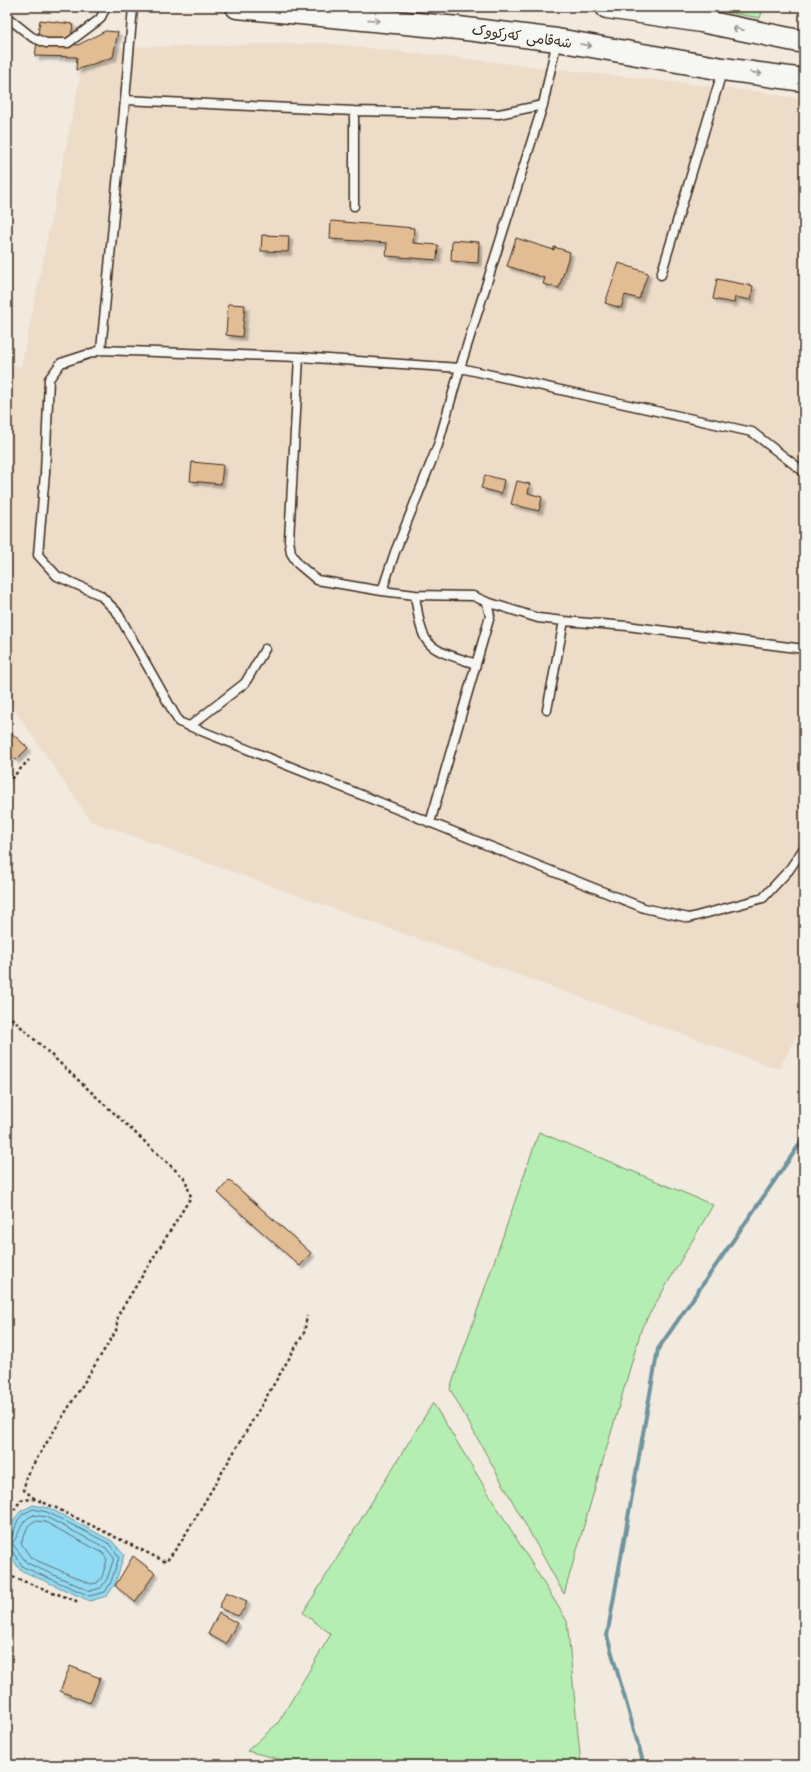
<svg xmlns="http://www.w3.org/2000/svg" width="811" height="1772" font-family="'Architects Daughter','Playpen Sans Arabic',sans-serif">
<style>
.built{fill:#eddcc8}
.green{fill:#b5eeb2;stroke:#788c68}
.water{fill:#91daf3;stroke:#6f949e}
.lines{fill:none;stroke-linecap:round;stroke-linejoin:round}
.shore{stroke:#5d7073;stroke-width:1}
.stream{stroke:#6f949e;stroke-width:4}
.building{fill:#e2bc93;stroke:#3b2a1e;filter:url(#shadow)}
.service-casing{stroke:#3b2a1e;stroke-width:11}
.trunk-casing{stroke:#3b2a1e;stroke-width:25}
.path{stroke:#3b2a1e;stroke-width:2.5;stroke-dasharray:3 3;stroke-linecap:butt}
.service{stroke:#f6f6f2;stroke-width:8}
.trunk{stroke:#f6f6f2;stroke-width:22}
.oneway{stroke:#989088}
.labels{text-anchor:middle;stroke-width:4;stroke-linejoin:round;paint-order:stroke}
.street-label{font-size:14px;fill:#3b2a1e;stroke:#f6f6f2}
</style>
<defs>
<filter id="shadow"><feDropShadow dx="3.5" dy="3.5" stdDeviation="1" flood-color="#0004"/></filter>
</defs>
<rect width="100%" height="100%" fill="#f2eadf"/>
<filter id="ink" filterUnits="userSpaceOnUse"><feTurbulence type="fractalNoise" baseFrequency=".025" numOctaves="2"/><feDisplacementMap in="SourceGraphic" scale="8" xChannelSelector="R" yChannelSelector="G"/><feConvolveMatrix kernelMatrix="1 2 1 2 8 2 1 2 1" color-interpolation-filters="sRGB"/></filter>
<g filter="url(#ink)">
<path class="built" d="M325,43L769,93L804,100V1022L779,1069L91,821L7,699V363L21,367L86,48Z"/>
<path class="green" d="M700,7H764L760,18Z
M7,174H12L7,267Z
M539,1132L713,1205L642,1327L564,1594L450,1389Z
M433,1403L567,1621L581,1765H303L247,1751L278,1723L331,1634L303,1613Z"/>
<path class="water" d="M33,1505L49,1508L112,1541L124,1555L115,1584L107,1596L90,1601L20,1570L8,1552L9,1533L15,1518L21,1511Z"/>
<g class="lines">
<path class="shore" d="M34,1515L46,1517L106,1548L114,1558L107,1579L101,1588L90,1591L27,1563L12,1543C22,1533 18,1521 34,1515Z
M35,1521L45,1522L103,1553L107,1560L102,1577L97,1583L91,1584L31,1558L21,1543L28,1526Z
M7,1538L12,1536L18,1520L23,1514L33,1509L47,1512L110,1544L119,1557L111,1582L105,1592L90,1596L23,1567L12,1551L7,1549"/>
<path class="stream" d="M644,1765L607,1636L658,1349L804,1138"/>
</g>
<path class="building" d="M40,20L73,24L70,43L78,45L105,31L118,32L113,57L76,70L77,57L35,56Z
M331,221L414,228L413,243L438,245L437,260L386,256L387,243L330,239Z
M262,235L289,236L288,252L261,251Z
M516,238L554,250V247L570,252L559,288L543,284L545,278L507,266Z
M452,240L479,242L478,263L451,261Z
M619,263L648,273L639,299L625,295L621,308L605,303Z
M717,279L753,286L751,300L735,297L734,303L713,299Z
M228,304L245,305L242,337L226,335Z
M192,462L223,465L221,484L190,481Z
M485,475L504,480L501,494L481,488Z
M517,481L530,484L528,493L542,497L539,511L511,504Z
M7,729L28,748L16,760L7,752Z
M229,1180L311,1253L300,1266L218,1193Z
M133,1556L155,1573L135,1602L115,1586Z
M226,1592L247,1601L244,1609L238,1616L219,1608Z
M219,1613L237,1623L226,1644L208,1634Z
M70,1666L100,1678L90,1703L60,1691Z"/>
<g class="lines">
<defs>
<path id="service" d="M7,17L32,37L46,43H68L100,19L106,7
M125,100L133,7
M543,105L499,114L354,111L125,100L101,350L61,363L49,379L45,473L38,555L57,576L100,595L117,612L179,722L644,908L689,918L763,898L789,870L804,848
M354,206V111
M661,275L723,69
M101,350L299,357L460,368L752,432L804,472
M299,357L289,540L291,553L298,564L317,580L382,591L415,595L473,596L487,602L490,616L430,823
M382,591L395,552L438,445L460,368L543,105L557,40
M415,595C423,650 425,647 476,664
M487,602L538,618L564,621L547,710
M564,621L627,626L804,649
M190,726L245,683L265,649"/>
<path id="trunk" d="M237,7L458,28L557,40L723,69L804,80
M607,7L701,21L804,42"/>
</defs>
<use href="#service" class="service-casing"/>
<use href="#trunk" class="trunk-casing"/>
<path class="path" d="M7,783L29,760
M7,1014L185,1179L191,1197L118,1315L116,1331L26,1476L24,1490L35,1499
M7,1520L21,1500L35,1499L54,1507L166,1562L181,1542L304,1333L307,1316
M7,1575L79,1602"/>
<use href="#service" class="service"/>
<use href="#trunk" class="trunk"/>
</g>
<defs><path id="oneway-shaft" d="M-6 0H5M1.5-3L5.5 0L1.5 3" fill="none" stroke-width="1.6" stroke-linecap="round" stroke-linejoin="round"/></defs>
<g class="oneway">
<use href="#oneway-shaft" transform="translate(374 20) rotate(5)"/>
<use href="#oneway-shaft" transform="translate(738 29) rotate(-169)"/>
<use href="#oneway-shaft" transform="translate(586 45) rotate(10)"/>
<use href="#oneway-shaft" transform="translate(756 73) rotate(8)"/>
</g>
</g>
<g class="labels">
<g class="street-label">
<text transform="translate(522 36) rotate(8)" y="5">شەقامی کەرکووک</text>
</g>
</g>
<rect width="811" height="1772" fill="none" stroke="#f6f6f2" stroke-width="24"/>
<rect x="12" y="12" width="787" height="1748" fill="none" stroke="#3b2a1e" stroke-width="1.5" filter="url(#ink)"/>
</svg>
